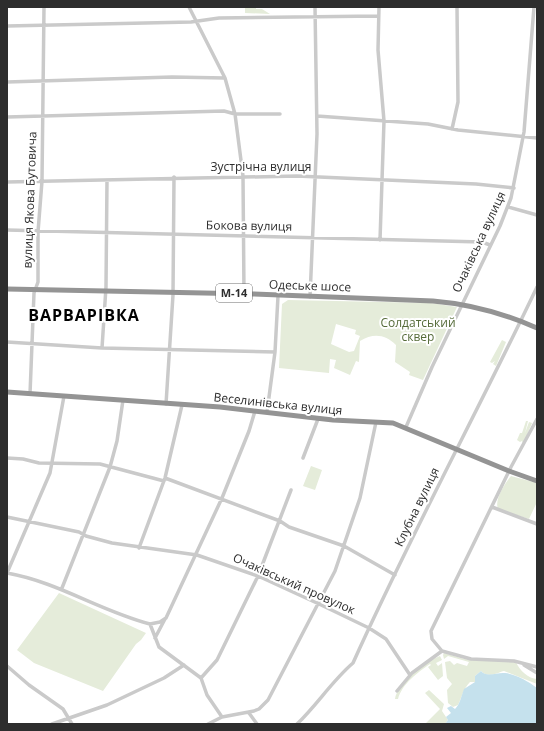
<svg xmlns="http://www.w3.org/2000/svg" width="544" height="731" font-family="'Open Sans',sans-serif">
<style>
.green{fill:#e5ecda;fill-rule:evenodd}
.water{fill:#c5e1ed}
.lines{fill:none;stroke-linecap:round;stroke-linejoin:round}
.minor{stroke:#cacaca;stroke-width:3.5}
.highway{stroke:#949494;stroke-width:5}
.labels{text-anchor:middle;stroke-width:4;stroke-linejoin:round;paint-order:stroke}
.shield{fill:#fff;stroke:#6c6c6c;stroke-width:1}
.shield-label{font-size:11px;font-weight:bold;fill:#2d2d2d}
.street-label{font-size:12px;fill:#2d2d2d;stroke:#fff}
.park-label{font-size:12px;fill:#556b39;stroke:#fff}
.district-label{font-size:16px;font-weight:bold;letter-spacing:1px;fill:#000;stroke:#fff}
</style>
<rect width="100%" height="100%" fill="#fff"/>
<path class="green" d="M245,7H256V9H262L270,14L245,13Z
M288,300L431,303L457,307L423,380L409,375L410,372L395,362L396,345C385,334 373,333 360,341L359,362L356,361L350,375L334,368L336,360L330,359L329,373L279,368L282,304ZM336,324L356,330L355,334L360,336L354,351L349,352L331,344Z
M502,340L506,342L496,366L493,364L495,361L492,363L490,362Z
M526,421H528L525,433L529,422L532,423L523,444L522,441L520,442L517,440L520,433H522Z
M311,466L322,470L315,490L303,486Z
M511,476L537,483V502L529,519L498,509C494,500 505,483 511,476Z
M59,593L146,633L141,640L136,644L103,691L34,663L17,650Z
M444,653L464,659L516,662C519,670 529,679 537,679V684L504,671C499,672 488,679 481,671L475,676V682H470C463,689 462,697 458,705L453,707L448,703L447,690L452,684L447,678L445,662L450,661L454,665L457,663L467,666L469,662L448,656L444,659L443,655Z
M440,656L442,660L436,663L438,666L442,663L443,676L438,680L428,667L431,665L430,664C418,672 402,684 398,699H395C397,684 426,661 440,656Z
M429,690L444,704L442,711L448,720L445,724H425L440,709L425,693Z"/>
<path class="water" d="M481,671C487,678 497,672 505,673C515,674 528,681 537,688V724H445L448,720L446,717L451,713L447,708L451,706L455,709C460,704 461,697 464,689L475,682V676Z"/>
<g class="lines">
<path class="minor" d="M189,7L225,78L235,114L243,176L244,294
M379,7L378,50L384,121L380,240
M7,26L191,22L219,18L378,16
M7,82L172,77L225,78
M317,116L428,124L458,130L537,138
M7,117L224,111L235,114H280
M452,129L458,102L457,7
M7,182L297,176L476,184L514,188
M508,207L537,215
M7,230L482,242L490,245
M310,297L317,134L315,7
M7,342L102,348L275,352
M102,348L106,287L107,180
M30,394L34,293L38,282V232L42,181L44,7
M166,404L173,295L174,177
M267,412L275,352L278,296
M406,427L432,367L500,226L511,198L524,132L534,7
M7,458L23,459L39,463L100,464L164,481
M303,458L318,419
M165,478L280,521L289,527L344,546L395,575
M492,507L537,524
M7,517L79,532L86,536L112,543L197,555L258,576L319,604L369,628L386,639L410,675
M139,548L165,478L182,405
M7,573C58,582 100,611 150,624L159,647L201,678L207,695L222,717
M7,573L50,473L64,396
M62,588L110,467L117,441L123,400
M150,624L160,622L166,618L222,498L249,431L255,411
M155,638L165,619
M442,651L432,639L431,631L511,467L537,419
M442,651L471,659L514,661L537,667
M524,665L537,673
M7,666L29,685L63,709L72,724
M201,678L217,660L258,576L291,490
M397,691L412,673L442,651
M249,713L257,724
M52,724L107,705L164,678L184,665
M208,724L222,717L254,711L259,709L268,700L335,571L360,498L376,422
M297,724C317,705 332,681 353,663C410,536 477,413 537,287"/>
<path class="highway" d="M7,289L253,294L433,301C469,304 503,313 537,328
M7,392L220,407L333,420L393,423L509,471L537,481"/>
</g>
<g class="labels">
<rect class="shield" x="216" y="284" width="36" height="18" rx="3"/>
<g class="shield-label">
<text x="234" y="297">М-14</text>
</g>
<g class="street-label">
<text x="261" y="171">Зустрічна вулиця</text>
<text transform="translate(30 200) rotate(-88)" y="4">вулиця Якова Бутовича</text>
<text transform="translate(249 226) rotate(1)" y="4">Бокова вулиця</text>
<text transform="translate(479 242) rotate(-65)" y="4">Очаківська вулиця</text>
<text transform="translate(310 286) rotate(2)" y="4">Одеське шосе</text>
<text transform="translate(278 404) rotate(6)" y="4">Веселинівська вулиця</text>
<text transform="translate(417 507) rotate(-64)" y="4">Клубна вулиця</text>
<text transform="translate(294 584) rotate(24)" y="4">Очаківський провулок</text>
</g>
<g class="park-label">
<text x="418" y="327">Солдатський<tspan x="418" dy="14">сквер</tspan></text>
</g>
<g class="district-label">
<text x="84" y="321">ВАРВАРІВКА</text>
</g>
</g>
<rect width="544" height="731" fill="none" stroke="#2d2d2d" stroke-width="16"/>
</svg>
